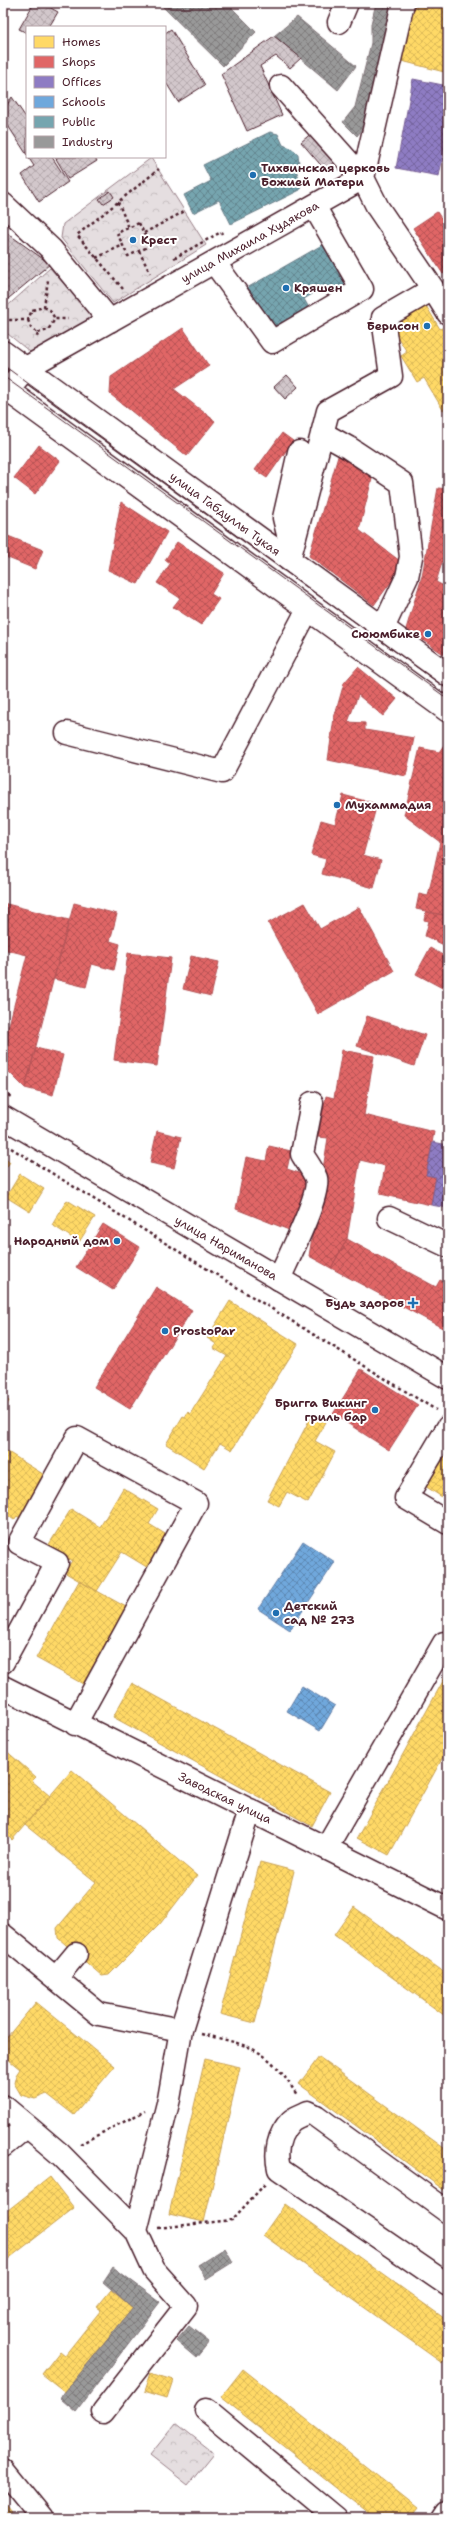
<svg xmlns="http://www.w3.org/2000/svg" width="451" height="2521" font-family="'Shantell Sans',sans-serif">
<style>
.park{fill:url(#park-crowns);stroke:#987e86}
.homes{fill:url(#homes-cross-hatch);stroke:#c9a154}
.shops{fill:url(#shops-cross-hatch);stroke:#b35154}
.offices{fill:url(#offices-cross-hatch);stroke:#7a6095}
.schools{fill:url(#schools-cross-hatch);stroke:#647fa7}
.public{fill:url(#public-cross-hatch);stroke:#697d87}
.industry{fill:url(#industry-cross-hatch);stroke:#817478}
.building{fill:url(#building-cross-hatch);stroke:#4a1f2b}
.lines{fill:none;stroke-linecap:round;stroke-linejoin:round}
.minor-casing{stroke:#4a1f2b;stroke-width:25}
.major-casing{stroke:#4a1f2b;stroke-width:25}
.path{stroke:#4a1f2b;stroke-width:2.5;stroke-dasharray:3 3;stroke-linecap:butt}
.minor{stroke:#fff;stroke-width:22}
.major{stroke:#fff;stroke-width:22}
.tram{stroke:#4a1f2b;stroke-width:1}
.poi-dot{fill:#1f6fb2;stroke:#fff;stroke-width:1.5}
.labels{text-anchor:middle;stroke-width:4;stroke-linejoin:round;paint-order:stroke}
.poi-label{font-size:12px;font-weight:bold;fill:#4a1f2b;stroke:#fff;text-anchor:start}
.street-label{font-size:12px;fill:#4a1f2b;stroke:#fff}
</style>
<defs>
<pattern id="park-crowns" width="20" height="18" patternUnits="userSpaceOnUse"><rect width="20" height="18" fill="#e5dee0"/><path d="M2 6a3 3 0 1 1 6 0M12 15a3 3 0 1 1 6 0" fill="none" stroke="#c6bec0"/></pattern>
<pattern id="homes-cross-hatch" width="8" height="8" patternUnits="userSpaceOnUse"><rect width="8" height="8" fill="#ffd966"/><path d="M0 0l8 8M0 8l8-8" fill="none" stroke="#dcba59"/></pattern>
<pattern id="shops-cross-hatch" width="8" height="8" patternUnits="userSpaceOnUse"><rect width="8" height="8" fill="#e06666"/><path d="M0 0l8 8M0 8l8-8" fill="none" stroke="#b85354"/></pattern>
<pattern id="offices-cross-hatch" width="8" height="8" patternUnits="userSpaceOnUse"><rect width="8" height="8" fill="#8e7cc3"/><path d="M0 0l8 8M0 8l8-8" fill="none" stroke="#76659f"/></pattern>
<pattern id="schools-cross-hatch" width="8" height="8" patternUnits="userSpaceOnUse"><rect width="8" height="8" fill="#6fa8dc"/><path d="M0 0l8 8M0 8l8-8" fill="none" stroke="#5d88b3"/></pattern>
<pattern id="public-cross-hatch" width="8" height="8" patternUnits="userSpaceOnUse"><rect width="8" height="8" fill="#76a5af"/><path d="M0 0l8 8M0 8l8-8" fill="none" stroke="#63868f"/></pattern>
<pattern id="industry-cross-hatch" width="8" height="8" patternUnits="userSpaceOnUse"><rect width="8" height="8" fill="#999"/><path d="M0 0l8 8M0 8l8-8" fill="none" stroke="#7f7c7d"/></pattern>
<pattern id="building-cross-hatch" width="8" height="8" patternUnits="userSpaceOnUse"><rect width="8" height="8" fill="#d2c7cb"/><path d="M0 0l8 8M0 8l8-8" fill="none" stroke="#b6aaae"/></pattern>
</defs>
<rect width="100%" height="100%" fill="#fff"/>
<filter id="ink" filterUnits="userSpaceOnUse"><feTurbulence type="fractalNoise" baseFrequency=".025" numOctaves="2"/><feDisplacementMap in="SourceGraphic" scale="8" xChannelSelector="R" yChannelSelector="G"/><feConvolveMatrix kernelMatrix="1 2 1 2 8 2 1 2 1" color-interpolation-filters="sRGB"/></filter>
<g filter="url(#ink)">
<path class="park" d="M151,158L206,245L113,303L61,238L63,224Z
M50,268L95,319L35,356L3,330V310Z
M176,2423L214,2453L188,2485L150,2455Z"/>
<path class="homes" d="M413,3H448V73L398,60Z
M425,304L440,329L446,326L448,330V407L443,410L424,378L417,382L401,356L407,352L390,325Z
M3,1157L10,1162L3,1172Z
M20,1174L44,1189L30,1212L6,1197Z
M67,1200L95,1217L79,1242L52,1225Z
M230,1301L298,1344L232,1450L220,1443L204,1468L166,1444L183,1416L185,1417L188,1412L190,1414L227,1356L213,1348L216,1344L207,1338Z
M3,1397L9,1401L3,1411Z
M312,1415L326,1422L315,1441L335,1452L308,1503L287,1492L279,1506L267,1500Z
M3,1449L54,1481L27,1523L17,1516L14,1520L3,1512Z
M448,1451V1501L425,1486Z
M123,1488L158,1509L149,1524L170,1537L150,1569L122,1552L97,1591L64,1572L72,1561L48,1546L71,1509L100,1527Z
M79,1581L126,1607L83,1684L36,1658Z
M448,1672V1748L389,1855L357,1838Z
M132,1683L330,1792L312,1826L113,1717Z
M3,1748L36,1777L32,1781L50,1796L12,1840L3,1832Z
M72,1770L197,1876L160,1924L109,1975L102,1976L58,1938L57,1928L96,1882L25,1825Z
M260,1862L294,1871L255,2023L220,2014Z
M354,1907L448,1975V2018L334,1935Z
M36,2002L115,2066L74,2115L47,2094L35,2099L21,2095L14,2083L16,2075L20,2069L3,2055V2042Z
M319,2057L448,2151V2193L299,2084Z
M205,2059L240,2067L204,2222L169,2214Z
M50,2177L74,2208L3,2263V2214Z
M285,2204L448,2321V2355L442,2363L263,2235Z
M111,2290L133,2308L65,2392L42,2374L60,2351L65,2355L101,2310L97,2307Z
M243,2369L418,2508L410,2518H374L221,2397Z
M150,2373L173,2380L167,2398L144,2391Z
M3,2502L15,2517L13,2518H3Z"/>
<path class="shops" d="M437,212L448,229V271L443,274L413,228Z
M183,328L209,366L174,389L215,421L187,456L110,394L111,377Z
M282,433L293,441L267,478L255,470Z
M39,445L60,461L35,494L14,478Z
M339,453L374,471L359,530L404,564L374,605L309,556Z
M438,488L448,489V543L436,582L448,588V657L406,629L422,576Z
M121,502L167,532L138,584L108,570Z
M3,534L43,550L35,569L3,556Z
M177,542L224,573L211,594L219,599L201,625L173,607L180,598L157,583L170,564L165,560Z
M358,667L397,699L383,716L358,695L348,722L365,723V730L414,738L406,776L328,760L334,718L344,683Z
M444,745L448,748V916L416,909L419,894L428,896L440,842L404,815L420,748L439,752Z
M343,795L377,804L363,855L381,860L374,888L322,874L326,859L311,855L321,820L335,824Z
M3,903L69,920L25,1088L3,1066V1048L27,955L3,949Z
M74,903L117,914L110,941L120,944L114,970L92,964L86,987L54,979Z
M305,903L320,929L359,907L394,971L318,1014L268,923Z
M426,912L448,916V947L425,936L429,921L424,920Z
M430,948L448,958V991L416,974Z
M128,953L171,958L157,1066L114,1060Z
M191,956L219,962L211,996L183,989Z
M367,1016L425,1035L414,1066L357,1046Z
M36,1048L63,1055L53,1095L25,1088Z
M342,1050L374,1056L364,1115L434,1132L426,1175L436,1177L431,1205L380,1194L385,1166L360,1160L347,1239L331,1268L309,1256L328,1138L318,1137L326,1096L334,1098Z
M157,1131L181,1137L174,1168L150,1163Z
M269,1146L291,1151L287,1169L299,1173L311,1186L289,1230L236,1209L246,1157L266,1161Z
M103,1224L140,1247L113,1290L76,1267Z
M347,1239L436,1287L440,1280L448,1284V1331L331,1268Z
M156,1287L192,1310L130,1409L94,1387Z
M361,1369L418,1405L389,1450L333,1414Z"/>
<path class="offices" d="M413,79L448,86V132L439,176L396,168Z
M433,1142L448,1145V1208L431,1205L436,1177L426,1175Z"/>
<path class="schools" d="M303,1541L335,1562L290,1630L258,1609Z
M302,1686L335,1706L320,1731L287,1711Z"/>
<path class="public" d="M270,132L278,134L283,145L291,148L298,154L299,164L296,170L301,183L300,190L231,224L219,200L193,213L184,195L211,181L203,165Z
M329,241L356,287L335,299L327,285L304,299L312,313L274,335L247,288Z"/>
<path class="industry" d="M159,3H227L256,32L223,66Z
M376,3H398L370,119L357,136L343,122L355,107L371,43V24Z
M297,17L356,66L338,90L274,36Z
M225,2248L233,2262L206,2279L198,2265Z
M113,2267L160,2302L76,2412L61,2399L65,2392L133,2308L103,2282Z
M189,2326L209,2342L196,2358L176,2341Z"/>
<path class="building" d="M34,3H42L58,12L49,27H27V33L19,29Z
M171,29L205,85L178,102L165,81V33Z
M274,36L301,58L290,68L276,56L260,66L282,115L247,131L221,74Z
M12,97L27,119V155L3,118V111Z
M313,132L337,159L325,170L301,142Z
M28,157H52L68,182L39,202L22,175L34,166Z
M55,157H95L97,161L68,179Z
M110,191L114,197L103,204L99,199Z
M3,230L50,264L3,303Z
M287,375L298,387L285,399L274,387Z"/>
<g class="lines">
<defs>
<path id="minor" d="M339,22L347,3
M281,86L363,178L378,208L433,289L383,318L391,376L328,411L289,560
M3,204L51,249L110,321
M214,262L272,342L362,289L314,206
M433,289L448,313
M3,352L448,675
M3,387L448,711
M7,390L26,368L363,178L403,3
M322,433L349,448L402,483L411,557L407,577L383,628
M291,547L284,518L299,452
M67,733L222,772L308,609
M389,1218L448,1246
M279,1279C287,1261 321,1194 316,1178C313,1170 306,1161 302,1154L312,1103
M448,1427L406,1498L448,1523
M3,1662L57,1563L19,1543L77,1438L196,1503L75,1724
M3,1687L448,1909
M326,1848L444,1643
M3,1935L99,2014L181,2030L250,1810
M56,1978L76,1954
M3,2106L27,2126
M3,2146L27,2126L60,2154L136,2231L154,2270L186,2306L103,2412
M448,2212L316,2116L308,2112C303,2115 295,2117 291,2121C278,2134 275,2152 279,2169L448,2285
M136,2231L169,2099L181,2030
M206,2410L336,2518
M3,2470L42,2518
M444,2518L448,2512"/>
<path id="major" d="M3,1117L448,1378"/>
</defs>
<use href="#minor" class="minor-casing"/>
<use href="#major" class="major-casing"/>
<path class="path" d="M118,202L129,228
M139,223L150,246L128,256L117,233Z
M144,233L185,211
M139,251L150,273
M96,258L123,245
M174,258L221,232L222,234
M123,289L77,235L159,169
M44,307L50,310L55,319
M3,320H28L32,310L44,307L48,280
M28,320L31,328L38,333L37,337
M38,333L48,330L55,319H68
M3,1092L11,1097
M11,1148L436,1410
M201,2034C253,2046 268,2049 297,2095
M80,2144L145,2111
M158,2228L232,2220L265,2184"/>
<use href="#minor" class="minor"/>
<use href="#major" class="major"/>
<path class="tram" d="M3,365L448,690
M3,376L448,699"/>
</g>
</g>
<g class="poi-dot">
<circle cx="253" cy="175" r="4"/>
<circle cx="133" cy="240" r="4"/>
<circle cx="286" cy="288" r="4"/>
<circle cx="427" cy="326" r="4"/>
<circle cx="428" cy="634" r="4"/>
<circle cx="337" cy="805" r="4"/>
<circle cx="117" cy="1241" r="4"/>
<path d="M411 1297h4v4h4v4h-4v4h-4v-4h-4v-4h4z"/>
<circle cx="165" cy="1331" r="4"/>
<circle cx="375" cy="1410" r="4"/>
<circle cx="276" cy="1613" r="4"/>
</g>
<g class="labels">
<g class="poi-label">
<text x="261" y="172">Тихвинская церковь<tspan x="261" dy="14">Божией Матери</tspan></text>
<text x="141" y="244">Крест</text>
<text x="294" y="292">Кряшен</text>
<text x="419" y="330" text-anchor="end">Берисон</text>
<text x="420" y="638" text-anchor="end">Сююмбике</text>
<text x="345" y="809">Мухаммадия</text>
<text x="109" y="1245" text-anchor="end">Народный дом</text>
<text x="404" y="1307" text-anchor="end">Будь здоров</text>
<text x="173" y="1335">ProstoPar</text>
<text x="367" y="1407" text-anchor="end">Бригга Викинг<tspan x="367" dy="14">гриль бар</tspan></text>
<text x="284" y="1610">Детский<tspan x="284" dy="14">сад № 273</tspan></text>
</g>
<g class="street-label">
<text transform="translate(250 242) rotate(-29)" y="4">улица Михаила Худякова</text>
<text transform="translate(225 514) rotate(36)" y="4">улица Габдуллы Тукая</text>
<text transform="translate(226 1248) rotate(30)" y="4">улица Нариманова</text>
<text transform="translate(225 1798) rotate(26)" y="4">Заводская улица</text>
</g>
</g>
<rect width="451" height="2521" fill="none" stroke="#fff" stroke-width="16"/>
<rect x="8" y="8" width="435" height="2505" fill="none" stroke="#4a1f2b" stroke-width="1.5" filter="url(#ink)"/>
<rect x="26" y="26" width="140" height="132" fill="#ffffff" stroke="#b7a5aa"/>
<rect x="34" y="36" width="20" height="12" fill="#ffd966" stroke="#b7a5aa"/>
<text x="62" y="46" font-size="12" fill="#4a1f2b">Homes</text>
<rect x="34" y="56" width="20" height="12" fill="#e06666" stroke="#b7a5aa"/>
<text x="62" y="66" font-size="12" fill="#4a1f2b">Shops</text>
<rect x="34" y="76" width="20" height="12" fill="#8e7cc3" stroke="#b7a5aa"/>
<text x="62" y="86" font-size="12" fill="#4a1f2b">Offices</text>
<rect x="34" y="96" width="20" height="12" fill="#6fa8dc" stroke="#b7a5aa"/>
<text x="62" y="106" font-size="12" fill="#4a1f2b">Schools</text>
<rect x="34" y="116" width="20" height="12" fill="#76a5af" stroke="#b7a5aa"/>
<text x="62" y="126" font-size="12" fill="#4a1f2b">Public</text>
<rect x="34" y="136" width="20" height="12" fill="#999999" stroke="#b7a5aa"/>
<text x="62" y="146" font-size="12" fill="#4a1f2b">Industry</text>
</svg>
